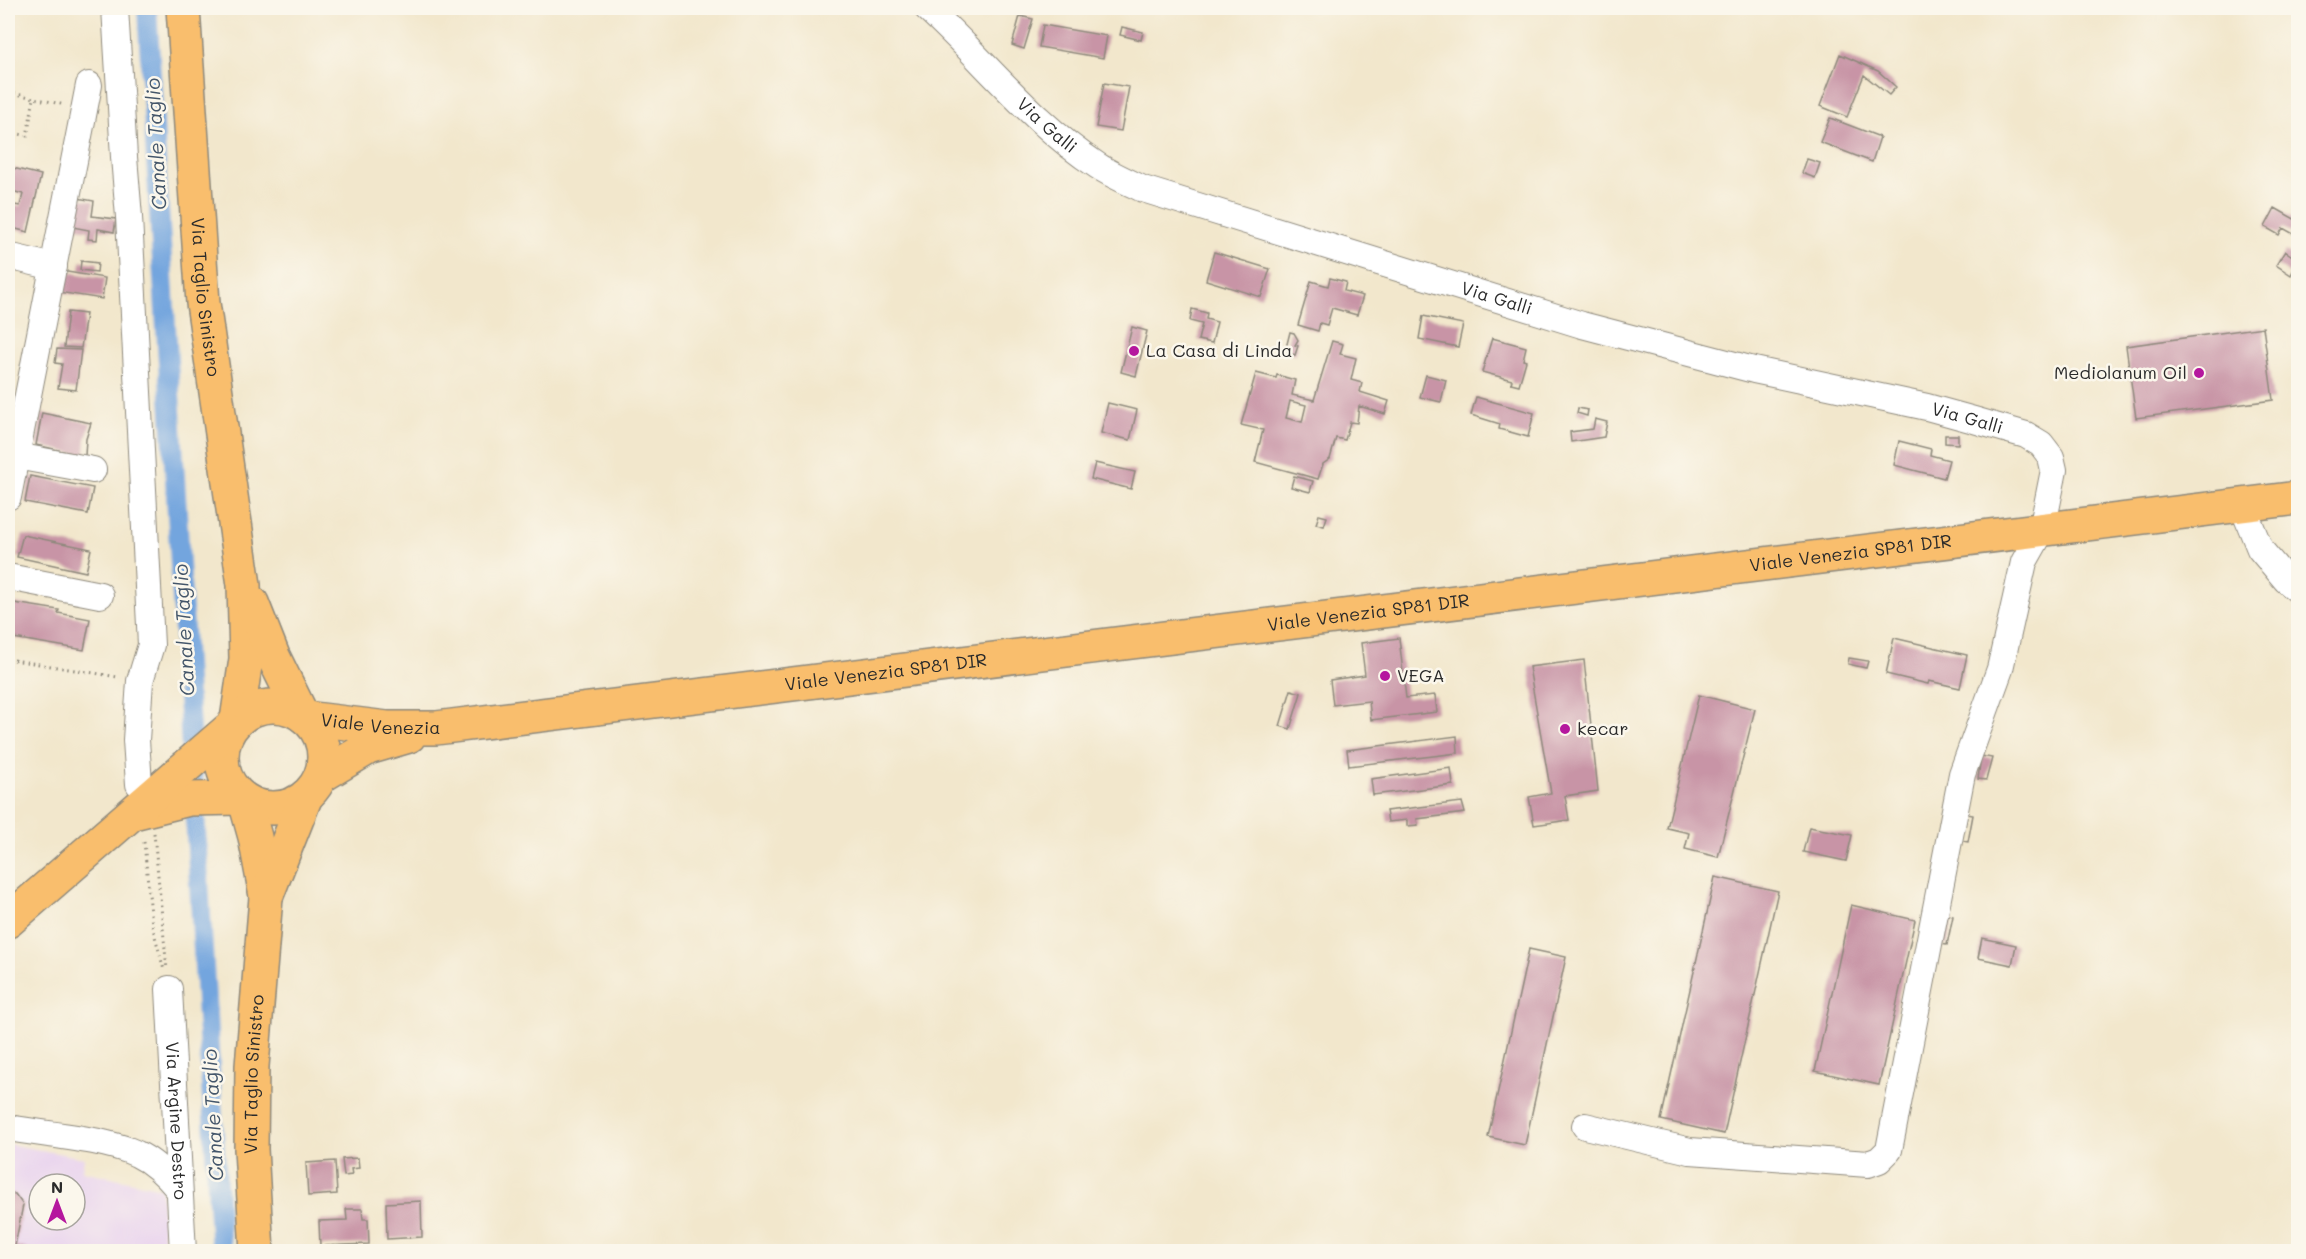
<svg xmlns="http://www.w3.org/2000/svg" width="2306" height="1259" font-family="Mali,sans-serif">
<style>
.built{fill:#e8d2ee;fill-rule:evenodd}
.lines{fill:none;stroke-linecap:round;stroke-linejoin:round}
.canal{stroke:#73a5de;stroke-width:20}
.building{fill:#c894a6;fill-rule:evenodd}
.minor-casing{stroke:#8e897c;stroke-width:28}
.major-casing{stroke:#8e897c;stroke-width:36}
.path{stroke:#8e897c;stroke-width:3;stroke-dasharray:1.5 4.5;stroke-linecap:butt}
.minor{stroke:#fff;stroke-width:26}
.major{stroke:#f9be6d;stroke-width:33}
.poi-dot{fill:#b5179e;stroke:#fbf7ec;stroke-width:2}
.labels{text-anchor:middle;stroke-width:5;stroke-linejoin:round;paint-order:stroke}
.street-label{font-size:18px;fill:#2b2b2b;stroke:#fbf7ec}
.poi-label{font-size:18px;fill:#2b2b2b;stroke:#fbf7ec;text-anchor:start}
.water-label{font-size:20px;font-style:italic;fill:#44566a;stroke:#fbf7ec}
</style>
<rect width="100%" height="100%" fill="#fbf7ec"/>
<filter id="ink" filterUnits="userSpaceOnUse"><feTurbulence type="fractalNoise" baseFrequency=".0167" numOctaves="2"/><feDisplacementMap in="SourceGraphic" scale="12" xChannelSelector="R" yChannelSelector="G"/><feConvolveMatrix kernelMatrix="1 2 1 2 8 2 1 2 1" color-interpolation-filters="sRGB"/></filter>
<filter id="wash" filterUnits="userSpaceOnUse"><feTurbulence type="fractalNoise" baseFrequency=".008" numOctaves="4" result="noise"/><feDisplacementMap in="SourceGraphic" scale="24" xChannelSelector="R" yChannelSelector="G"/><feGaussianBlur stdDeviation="1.35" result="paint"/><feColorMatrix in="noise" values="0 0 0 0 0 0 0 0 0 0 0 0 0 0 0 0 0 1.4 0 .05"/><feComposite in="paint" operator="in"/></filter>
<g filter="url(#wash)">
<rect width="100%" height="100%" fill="#f2e7cc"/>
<path class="built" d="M8,1144L84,1158L82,1171L161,1188L164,1251H8ZM39,1184H75V1220H39Z"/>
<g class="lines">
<path class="canal" d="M147,8L221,1252"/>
</g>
<g id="blocks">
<path class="building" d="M1020,16L1033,19L1024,49L1012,45Z
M1043,25L1107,36L1103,58L1039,47Z
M1122,27L1143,32L1141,40L1120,35Z
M1840,54L1878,71L1896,87L1889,95L1864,75L1847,117L1820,106Z
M2298,68V94L2289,90Z
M1104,83L1129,87L1121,131L1096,127Z
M1830,118L1880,137L1872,162L1820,142Z
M1807,159L1820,163L1815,178L1802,173Z
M13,168L41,175L28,232L8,227V204L20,206L23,194L8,190Z
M72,197L94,201L92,216L116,219L114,232L98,229L97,240L88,239L89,230L67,226Z
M2275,208L2298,221L2297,236L2283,228L2279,235L2265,227Z
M2285,251L2298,260L2291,275L2276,265Z
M1214,252L1270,269L1261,297L1206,280Z
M81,261L98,263L97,272L80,270Z
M61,271L105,278L102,299L58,292Z
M1330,278L1346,282L1344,291L1363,296L1357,315L1332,308L1327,325L1320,323L1318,331L1298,325L1311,281L1328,286Z
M1192,309L1207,313L1206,319L1217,322L1212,343L1198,340L1202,324L1190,321Z
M68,312L86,314L81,348L64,347Z
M1423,316L1463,324L1458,347L1419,339Z
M1132,327L1147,331L1136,376L1121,372Z
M2263,327L2273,400L2136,418L2126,346Z
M1290,332L1294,333L1298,340L1295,345L1298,346L1295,355L1285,352Z
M1492,338L1526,347L1523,360L1526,361L1519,385L1511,383L1512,380L1482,372Z
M1332,341L1343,344L1340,354L1356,358L1351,380L1362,383L1360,392L1389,401L1385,414L1359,406L1357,423L1350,422L1345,440L1336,438L1330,459L1323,464L1318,479L1255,462L1263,430L1241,425L1256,373L1276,378L1277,375L1295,380L1292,395L1314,400ZM1290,401L1306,405L1302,422L1286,418Z
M57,349L81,350L76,390L58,388L62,364L55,363Z
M1426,375L1446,380L1441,402L1420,397Z
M1476,397L1534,413L1528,437L1499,429L1500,424L1471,415Z
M1108,403L1137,410L1130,440L1101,433Z
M1578,408L1588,410L1587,416L1577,413Z
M42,413L91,423L86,439L85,456L36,445Z
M1595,419L1607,422L1604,437L1571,442L1570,432L1593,429Z
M1945,435H1958V444L1945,443Z
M1899,441L1931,449L1930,455L1949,460L1944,478L1894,465Z
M1095,463L1135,472L1131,489L1091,479Z
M30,476L93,488L88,514L25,502Z
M1294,476L1313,481L1310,492L1291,487Z
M1319,515L1327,517L1324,526L1316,524Z
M23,535L91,549L86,572L17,557Z
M8,602L59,610L58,613L90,619L84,650L8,637Z
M1399,638L1406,698L1435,695L1437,712L1371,720L1369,701L1333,705L1330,680L1365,675L1361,643Z
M1894,638L1967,655L1960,688L1929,681L1928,684L1886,674Z
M1849,658L1868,661L1866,668L1848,664Z
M1584,660L1598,791L1565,796L1569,820L1534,825L1529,797L1551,793L1529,667Z
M1291,690L1301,693L1290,729L1280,726Z
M1699,695L1755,709L1718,857L1685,849L1689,833L1667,828Z
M1457,736L1458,753L1349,766L1347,750Z
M1981,756L1992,758L1986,780L1978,779Z
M1451,768L1453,785L1373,795L1371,779Z
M1462,802L1465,813L1417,819L1418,825L1407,826V820L1388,822L1386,811Z
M1961,813L1973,815L1968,842L1956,840Z
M1809,827L1852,835L1846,861L1803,852Z
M1715,877L1778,891L1724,1134L1661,1120Z
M1851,905L1915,920L1879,1085L1815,1071Z
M1945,914L1953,916L1947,945L1939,944Z
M1982,938L2016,945L2012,965L1978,958Z
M1529,949L1566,957L1525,1145L1488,1137Z
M358,1158L359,1168L351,1169L352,1175L344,1176L342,1159Z
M335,1161L337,1194L308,1196L306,1163Z
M8,1192L15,1194L23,1205L15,1246L36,1251H8Z
M421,1201L422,1237L387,1239L386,1203Z
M346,1209H362L363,1219H368L369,1244L320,1246L319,1221L347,1220Z"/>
</g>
</g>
<g filter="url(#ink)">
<use href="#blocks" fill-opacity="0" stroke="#8e897c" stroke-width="1.5"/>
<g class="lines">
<defs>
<g id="minor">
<path d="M115,8L124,157L129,217L151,645L140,681L136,740L139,784"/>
<path id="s1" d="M927,8C984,60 1032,123 1098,166C1112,175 1128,182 1143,189L1582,325L1754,370L1927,407L1974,420L2026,435L2041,444L2051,457L2054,470L2042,530L2024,562L2000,669L1962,774L1889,1150L1879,1160L1868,1164L1690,1151L1585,1126"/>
<path d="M8,256L54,267"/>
<path d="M16,456L93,470"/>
<path d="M8,497L89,85"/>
<path d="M2242,505L2260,549L2286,580L2298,590"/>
<path d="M8,577L100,595"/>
<path id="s2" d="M169,989L183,1252"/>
<path d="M8,1128C43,1134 107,1139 137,1154C154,1162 167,1175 179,1190"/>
</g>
<g id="major">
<path id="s3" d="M183,8L203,303L244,585L246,659L237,720"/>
<path d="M252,603L273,656L302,715"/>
<circle cx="273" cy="757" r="51"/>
<path id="s4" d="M306,718L387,728H436L2298,498"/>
<path d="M321,776L368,748L409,736"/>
<path d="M245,801L255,837L266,896"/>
<path d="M137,812L189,799L242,798"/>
<path d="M8,921L228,730"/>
<path id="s5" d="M257,1252L251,1149L252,1066L266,897L306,796"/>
</g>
</defs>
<use href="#minor" class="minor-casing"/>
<use href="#major" class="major-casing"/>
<path class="path" d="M8,92L34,98
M8,169L15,133L27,136L34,98L65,105
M8,292L11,277
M8,659L118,677
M154,833L167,970
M144,842L152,925L164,970"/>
<use href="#minor" class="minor"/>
<use href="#major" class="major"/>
</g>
</g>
<g class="poi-dot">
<circle cx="1134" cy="351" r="6"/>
<circle cx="2199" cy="373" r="6"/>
<circle cx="1385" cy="676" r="6"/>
<circle cx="1565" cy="729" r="6"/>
</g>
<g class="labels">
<g class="street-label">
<text dy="6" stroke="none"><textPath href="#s1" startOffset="168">Via Galli</textPath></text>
<text dy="6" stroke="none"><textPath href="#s3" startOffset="290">Via Taglio Sinistro</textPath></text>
<text dy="6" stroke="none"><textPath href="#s1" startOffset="654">Via Galli</textPath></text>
<text dy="6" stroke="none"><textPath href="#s1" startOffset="1140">Via Galli</textPath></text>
<text dy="6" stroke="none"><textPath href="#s4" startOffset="1556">Viale Venezia SP81 DIR</textPath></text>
<text dy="6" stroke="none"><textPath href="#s4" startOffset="1070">Viale Venezia SP81 DIR</textPath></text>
<text dy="6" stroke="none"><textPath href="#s4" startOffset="584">Viale Venezia SP81 DIR</textPath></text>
<text dy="6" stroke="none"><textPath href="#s4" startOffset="75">Viale Venezia</textPath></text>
<text dy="6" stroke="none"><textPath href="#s5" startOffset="178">Via Taglio Sinistro</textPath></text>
<text dy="6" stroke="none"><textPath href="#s2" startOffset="132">Via Argine Destro</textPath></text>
</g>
<g class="poi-label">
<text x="1146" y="357">La Casa di Linda</text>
<text x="2187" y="379" text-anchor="end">Mediolanum Oil</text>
<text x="1397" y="682">VEGA</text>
<text x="1577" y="735">kecar</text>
</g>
<g class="water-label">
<text transform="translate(156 144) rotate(-93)" y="7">Canale Taglio</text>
<text transform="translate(184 630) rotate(-93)" y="7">Canale Taglio</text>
<text transform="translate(213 1115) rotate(-93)" y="7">Canale Taglio</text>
</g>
</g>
<rect width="2306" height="1259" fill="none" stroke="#fbf7ec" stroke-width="30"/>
<g transform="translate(57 1202)"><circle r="28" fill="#fbf7ec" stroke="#a8a59f" stroke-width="1.5"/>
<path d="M0-4.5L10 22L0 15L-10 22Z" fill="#b5179e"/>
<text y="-9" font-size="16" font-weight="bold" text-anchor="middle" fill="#2b2b2b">N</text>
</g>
</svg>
